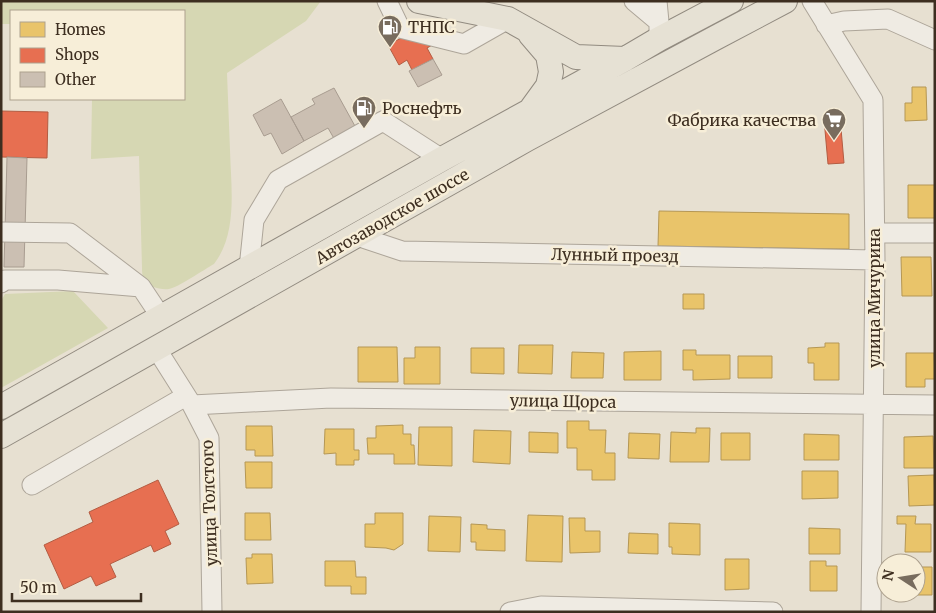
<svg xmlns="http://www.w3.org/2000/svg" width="936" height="613" font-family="Merriweather,serif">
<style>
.green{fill:#d6d7b3}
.homes{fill:#e9c46a;stroke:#b59754}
.shops{fill:#e76f51;stroke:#b45c42}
.building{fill:#cbbfb2;stroke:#a89c90}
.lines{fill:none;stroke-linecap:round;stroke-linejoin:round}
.minor-casing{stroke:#ada599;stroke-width:21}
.major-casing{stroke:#928b80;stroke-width:26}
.minor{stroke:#efebe3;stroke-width:19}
.major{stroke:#e6e1d4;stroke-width:24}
.labels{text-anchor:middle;stroke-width:5;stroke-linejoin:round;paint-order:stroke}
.poi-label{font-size:16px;fill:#3d2e20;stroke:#f7eed8;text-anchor:start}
.street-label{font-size:16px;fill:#3d2e20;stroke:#f7eed8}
</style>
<rect width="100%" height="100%" fill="#e7e0d1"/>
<path class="green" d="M1,1H321L306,21L227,73C228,99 229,124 230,150C231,187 238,233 214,264C205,269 177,288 169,289C160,290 148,287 144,279C142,276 142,271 142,268L139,156L91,159L92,99H184V11H11V24H1Z
M73,291L108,328L1,388V301L5,294Z"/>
<path class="homes" d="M912,87H926L927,120L905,121V103H912Z
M908,185H935V218H908Z
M659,211L849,214V249L658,246Z
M901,257H931L932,296H902Z
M683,294H704V309H683Z
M825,343H839V380H814V363H808V348L825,347Z
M519,345H553L552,374L518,373Z
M358,347H397L398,382H358Z
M415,347H440V384H404V358H415Z
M471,348H504V374L471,373Z
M683,350H696V355H730V379L693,380V370H683Z
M661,351V380H624V352Z
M572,352L604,353L603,378H571Z
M906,353H934L935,379H925V387H906Z
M738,356H772V378H738Z
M567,421H589V430H606L605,453H615V480H592V470H577V448H567Z
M403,425V434H411V445H414L415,464H394V454H368L367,438H376V426Z
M246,426H272L273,456H255V450H246Z
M419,427H452V466L418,465Z
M696,428H710L709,462H670L671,432L696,433Z
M325,429H354V450H359V460H354V465H336V453L324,454Z
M474,430L511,431L510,464L473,462Z
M529,432L558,433V453L529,452Z
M629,433L660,434L659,459L628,458Z
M721,433H750V460H721Z
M804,434L839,435V460H804Z
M933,436L934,468H904V437Z
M245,462H272V488H246Z
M802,471H838V498L802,499Z
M934,475L935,505L909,506L908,476Z
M245,513H270L271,540H245Z
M375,513H403V544L394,550L386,548L365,547V524H375Z
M528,515L563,516L562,562L526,561Z
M429,516L461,517L460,552L428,551Z
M897,516H916L915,524H931V552H905L906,524H897Z
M569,518H585V531H600V552L570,553Z
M669,523L700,524V555L672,554V547H669Z
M471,524L487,525V529L505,530V551L476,550V542H471Z
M809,528L840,529V554H809Z
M629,533L658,534V554L628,553Z
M252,554H272L273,583L247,584L246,558H252Z
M725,559H749V589L725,590Z
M325,561H355L356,577H366V594H351V586H325Z
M810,561H826V566H837V591H810Z
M916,567H932V595H904V593H916Z"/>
<path class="shops" d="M424,26L434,44L427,48L433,59L412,70L407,60L399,65L388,45Z
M1,111L48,112L47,158L1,157Z
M840,117L844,163L828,164L824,119Z
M158,480L179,524L165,531L171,544L154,552L151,545L110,564L116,577L96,586L91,576L64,589L44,545L93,522L89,512Z"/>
<path class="building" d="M433,59L442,75L418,87L409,71Z
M334,88L361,137L340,149L328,128L304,141L291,117L315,104L312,99Z
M281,99L304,141L282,154L271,133L264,136L253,115Z
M7,157L27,158L24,267H4Z"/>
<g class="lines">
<defs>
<path id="minor" d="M387,1L400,28L464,44L508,19
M634,1L659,22
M657,1L659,22V39
M812,1L873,100L875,260L871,612
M826,25L844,21L888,19L935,40
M1,232L70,233L141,287L161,317
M875,233H935
M357,236L402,251L875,260
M249,268L254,220L278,180L383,121L442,159
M1,283L5,280H58L141,287
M156,348L192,405L209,438L212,612
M192,405L331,398L935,405
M32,485L186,396
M510,612L541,606L773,612"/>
<path id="major" d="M419,1L508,19L576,57L625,59
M530,34L548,55L551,72L548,86L532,108
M1,407L442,159L625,59L659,39L731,1
M1,436L527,139L715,38L785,1"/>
</defs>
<use href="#minor" class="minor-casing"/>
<use href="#major" class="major-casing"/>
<use href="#minor" class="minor"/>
<use href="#major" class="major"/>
</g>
<defs>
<symbol id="fuel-pin" viewBox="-11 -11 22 30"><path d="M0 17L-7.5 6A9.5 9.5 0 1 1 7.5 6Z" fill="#786c5e" stroke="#f7eed8"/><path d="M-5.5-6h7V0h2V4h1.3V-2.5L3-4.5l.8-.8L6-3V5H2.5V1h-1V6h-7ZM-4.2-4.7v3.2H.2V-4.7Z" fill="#fff"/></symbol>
<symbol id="supermarket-pin" viewBox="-11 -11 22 30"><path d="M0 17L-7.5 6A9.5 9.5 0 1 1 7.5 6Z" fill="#786c5e" stroke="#f7eed8"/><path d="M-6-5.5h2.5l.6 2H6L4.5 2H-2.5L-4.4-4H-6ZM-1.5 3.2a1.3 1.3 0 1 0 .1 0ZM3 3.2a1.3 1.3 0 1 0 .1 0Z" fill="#fff"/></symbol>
</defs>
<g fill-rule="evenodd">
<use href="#fuel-pin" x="376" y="13" width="28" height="38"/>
<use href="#fuel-pin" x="350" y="94" width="28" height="38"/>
<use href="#supermarket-pin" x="820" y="106" width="28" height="38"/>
</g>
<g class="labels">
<g class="poi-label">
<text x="408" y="33">ТНПС</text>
<text x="382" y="114">Роснефть</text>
<text x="816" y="126" text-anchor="end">Фабрика качества</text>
</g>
<g class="street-label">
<text transform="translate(392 216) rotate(-30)" y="6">Автозаводское шоссе</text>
<text transform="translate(615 255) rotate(1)" y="6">Лунный проезд</text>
<text transform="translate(874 298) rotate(-90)" y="6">улица Мичурина</text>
<text transform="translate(563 401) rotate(1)" y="6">улица Щорса</text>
<text transform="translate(209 503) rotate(-92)" y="6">улица Толстого</text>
</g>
</g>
<rect width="936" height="613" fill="none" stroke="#3d2e20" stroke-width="5"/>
<rect x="10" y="10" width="175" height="90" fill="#f7eed8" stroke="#ada18e"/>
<rect x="20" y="22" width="25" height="15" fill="#e9c46a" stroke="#ada18e"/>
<text x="55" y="35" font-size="15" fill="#3d2e20">Homes</text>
<rect x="20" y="48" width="25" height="15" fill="#e76f51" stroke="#ada18e"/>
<text x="55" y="60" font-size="15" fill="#3d2e20">Shops</text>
<rect x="20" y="72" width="25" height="15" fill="#cbbfb2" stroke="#ada18e"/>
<text x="55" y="85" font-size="15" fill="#3d2e20">Other</text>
<g transform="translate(901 578) rotate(282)"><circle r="24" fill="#f7eed8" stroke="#ada18e"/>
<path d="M0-4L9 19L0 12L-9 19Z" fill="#786c5e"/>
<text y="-8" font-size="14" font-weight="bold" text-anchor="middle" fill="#3d2e20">N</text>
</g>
<path d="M12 593v8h129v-8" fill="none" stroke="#3d2e20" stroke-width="2.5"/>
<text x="20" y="593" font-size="15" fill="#3d2e20" stroke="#f7eed8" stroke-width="4" paint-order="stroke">50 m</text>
</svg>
